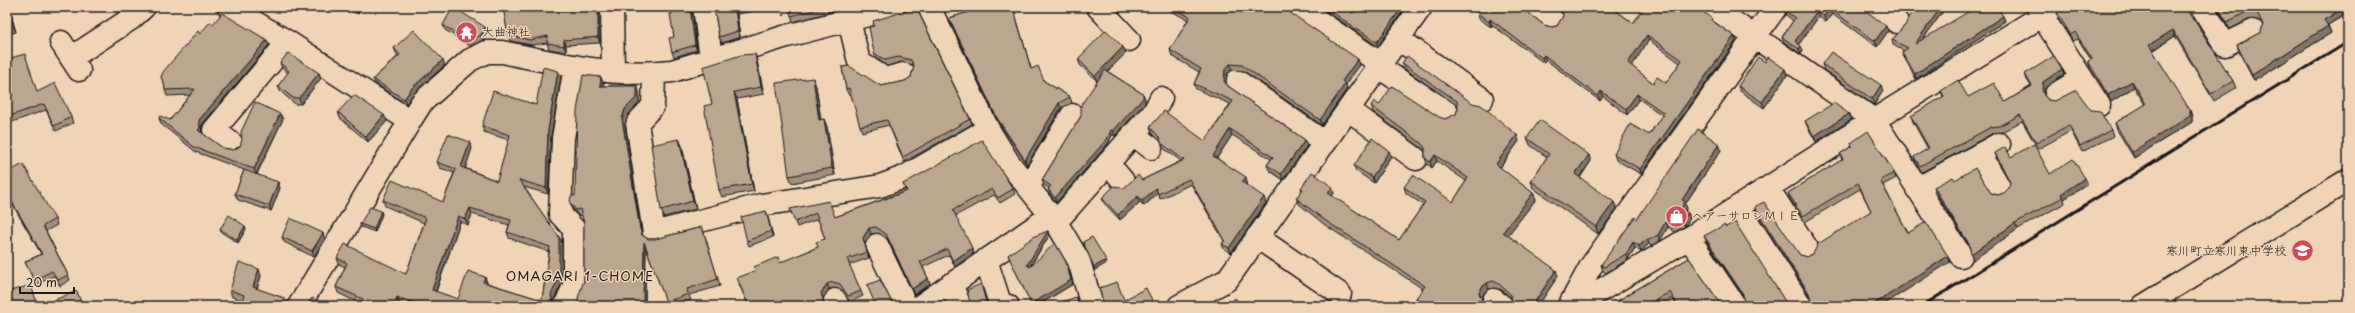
<svg xmlns="http://www.w3.org/2000/svg" width="2355" height="313" font-family="'Playpen Sans','Klee One',sans-serif">
<style>
.lines{fill:none;stroke-linecap:round;stroke-linejoin:round}
.minor-casing{stroke:#1c1c1c;stroke-width:25}
.path{stroke:#1c1c1c;stroke-width:2.5;stroke-dasharray:3 3;stroke-linecap:butt}
.minor{stroke:#efd4b6;stroke-width:22}
.rail{stroke:#1c1c1c;stroke-width:3}
.wall{fill:#a18f7c;stroke:#1c1c1c;fill-rule:evenodd}
.shaded-wall{fill:#837465;stroke:#1c1c1c}
.building{fill:#bba690;stroke:#1c1c1c;fill-rule:evenodd}
.labels{text-anchor:middle;stroke-width:3;stroke-linejoin:round;paint-order:stroke}
.poi-label{font-size:12px;fill:#1c1c1c;stroke:#efd4b6;text-anchor:start}
.neighbourhood-label{font-size:13px;letter-spacing:1px;fill:#1c1c1c;stroke:#efd4b6}
</style>
<rect width="100%" height="100%" fill="#efd4b6"/>
<filter id="ink" filterUnits="userSpaceOnUse"><feTurbulence type="fractalNoise" baseFrequency=".025" numOctaves="2"/><feDisplacementMap in="SourceGraphic" scale="8" xChannelSelector="R" yChannelSelector="G"/><feConvolveMatrix kernelMatrix="1 2 1 2 8 2 1 2 1" color-interpolation-filters="sRGB"/></filter>
<g filter="url(#ink)">
<g class="lines">
<defs>
<path id="minor" d="M229,7L288,42L410,121L299,306
M612,7L613,72
M704,7L711,58
M929,7L988,129L1009,163L1056,222L1079,261L1092,306
M1098,7L1129,40
M1298,7L1381,64
M1534,7L1553,20
M1712,7L1874,120L1961,256
M1876,7L1897,22
M2202,7L2225,45L2253,31
M2042,16L2099,105
M849,20L859,62L885,79L904,74
M1399,39L1482,99
M61,42L79,70
M71,58L132,18L144,7
M1379,67L1448,113
M654,73L653,106L637,123L654,233L761,205L880,186L904,177L988,129
M1237,81L1325,143
M2056,94L2082,78
M1349,110L1416,159
M410,121L422,102L470,60L487,52H502C558,63 614,78 672,71L787,36L899,7
M1133,134L1151,148
M232,144L214,130L288,42
M1980,154L2000,188
M1108,163L1123,181
M1028,187L1072,115
M1768,188L1808,250
M1917,189L1999,144
M1738,207L1801,306
M1056,222L1155,110L1161,98
M1257,237L1340,294
M1689,238L1735,306
M877,245L906,306
M986,260L1000,303L1008,306
M951,284L960,306
M835,300L838,306
M1494,300L1502,306
M565,306L574,286V229L560,214L563,138L575,66
M920,306L1052,215
M1179,306L1227,280L1421,7
M1569,306L1591,266L1776,7
M1574,306L1689,238L1874,120L2056,7
M2143,306L2348,180"/>
</defs>
<use href="#minor" class="minor-casing"/>
<path class="path" d="M783,7L784,16"/>
<use href="#minor" class="minor"/>
<path class="rail" d="M1922,306L2348,42"/>
</g>
<path class="wall" d="M7,7L10,12L16,32L7,35Z
M342,7H361L358,14Z
M503,7H600V43L566,45V52L549,49L547,43L532,45L510,41L508,35Z
M671,7H692L697,50L674,57L672,52L674,37Z
M714,7H779L737,14L740,37L722,43L719,37Z
M789,7H837L838,10L793,22Z
M908,7H917V10L970,119L972,124L904,162L889,125L862,132L851,94H848L846,89L842,67L881,86L905,81L911,77L914,67L913,65L901,62L887,66L876,58L874,53V26L906,11Z
M986,7H1013L1031,69L1044,81L1070,97L1072,103L1061,108L1027,165L999,123L951,23L949,18Z
M1168,7H1280L1289,12L1360,65L1346,84L1347,89L1322,125L1244,71L1232,70L1227,74L1226,83L1228,86L1305,140L1307,146L1283,180L1269,170L1267,165L1271,159L1232,135L1217,158L1247,182L1246,185L1266,203L1231,253L1224,249L1222,244L1224,241L1191,184L1160,199L1158,193L1144,206L1140,202L1120,220L1104,203L1102,198L1142,180L1181,161L1163,148L1161,142L1152,133L1150,127L1205,141L1230,104L1196,89L1194,84L1199,72L1172,56L1170,50L1188,20L1169,10Z
M1320,7H1344L1353,13L1379,9L1381,7H1405V8L1378,46Z
M1469,7H1522V8L1544,25L1551,27L1557,26L1563,16V14L1553,7H1611L1633,23L1651,9H1695L1703,12L1713,21L1734,36L1736,41L1641,174L1616,160L1614,154L1649,135L1662,115L1639,99L1627,115L1603,96L1600,101L1546,60L1544,63L1492,25L1491,27L1479,19L1478,13ZM1649,40L1680,63L1666,83H1653L1631,66Z
M1748,7H1761L1757,13Z
M1861,7L1888,31L1877,47L1832,14L1826,22L1819,16L1799,44L1803,51L1801,54L1784,42L1782,37L1793,21L1786,15L1784,10Z
M1915,7H1946L1923,39L2003,16L2005,21L1916,79L1904,57L1902,52L1904,51L1893,45L1892,40L1906,24Z
M2186,7L2233,81L2236,88L2214,101L2175,36L2153,51L2192,116V122L2134,158L2117,130L2115,123L2145,105L2134,87L2111,102L2090,68L2088,61L2091,60L2078,39L2073,41L2059,20L2057,13L2078,10Z
M2217,7H2348V13L2328,25L2331,33L2254,81L2239,52L2237,45L2261,32L2263,26L2260,21L2254,19L2248,20L2230,29Z
M213,24L269,45L201,126L202,133L223,148L234,150L280,114L283,119L257,174L280,188L271,211L238,200L235,194L244,170L196,152L161,124L159,118L170,120L190,95L167,96L165,90V85L161,77L200,34Z
M443,25L487,33L483,40L470,46L445,30Z
M1123,47L1126,53L1107,71L1143,94L1145,99V103L1115,136L1112,135L1108,144L1056,203L1050,194L1048,189L1049,188L1044,185L1042,180L1081,116L1097,81L1080,65L1078,59Z
M394,48L445,65L414,93L406,104L375,83L373,79L398,56L396,53Z
M755,54L757,61L764,94L737,99L754,191L722,197L719,190L712,104Z
M7,59L37,92L71,117L73,123L56,131L46,110L7,124Z
M1765,62L1785,69L1787,75L1764,108L1740,91L1738,86Z
M280,63L319,73L321,78L301,104H295L280,91L278,86L288,73L282,68Z
M1402,63L1519,141L1500,168L1533,193L1536,199L1508,235L1558,276L1538,306H1510L1512,301V299L1502,290L1495,288L1489,289L1484,293L1482,298L1417,301L1416,298L1423,289L1325,225L1299,204L1296,198L1302,190L1301,188L1334,193L1332,196L1399,240L1423,205L1406,193L1404,187L1453,202L1466,181L1437,161L1432,168L1427,164L1425,158V151L1423,149L1373,112L1371,106L1379,105L1445,119L1456,114L1458,108V106L1405,69Z
M1822,64L1883,91L1874,105L1824,70Z
M558,71L561,77L551,136L548,194L524,187L559,237L562,243V283L553,301L554,306H408L399,303L361,304L338,293L336,287L345,267L339,264L337,258L406,274L424,223L385,206L383,200L443,202L454,173L440,168L437,162L472,148L465,168L497,181L509,140L484,132L482,126L536,105ZM472,214L509,225L507,232L509,238L549,252L542,300L487,283L485,277L458,299L436,292L460,222L468,225Z
M2025,74H2064L2045,88L2044,95L2048,100L2091,110L2111,130L2113,136L2082,152L2071,131L2038,149L2022,121L2002,132L1993,133L1922,172L1916,163L1914,157L1928,149L1913,122L1911,116L1943,97L1941,91L1968,97L2005,102L2031,86L2027,80Z
M603,83V86H637L639,92V103L628,115L625,125L642,235L648,239H655L702,227L704,233L720,286L689,295L691,300L675,306H668L646,248L645,306H578L584,280V223L582,215L579,216L573,209L570,203L575,196Z
M816,86L821,120L824,119L827,127L835,175L792,183L789,176Z
M338,112L387,121L368,142L340,118Z
M1849,114L1851,120L1816,142L1807,126L1805,121Z
M1527,138L1589,155L1591,161L1580,178L1617,209L1598,234L1533,188L1531,181L1547,157L1530,145Z
M679,139L682,146L696,209L664,217L661,210Z
M1851,143L1894,173L1896,178L1883,185L1908,233L1948,256L1950,262L1811,300V298L1757,214L1755,208L1800,255L1806,257L1813,254L1871,211L1860,189L1805,222L1790,199L1788,193L1842,160L1840,154L1852,146Z
M1719,144L1721,150L1685,204L1687,208L1685,211L1688,213L1690,218L1685,226L1675,232L1668,227L1660,241L1651,246L1649,244L1641,252L1635,248L1628,259L1606,273L1603,271L1601,265L1637,219Z
M1995,153L2011,157L2050,174L2088,184L2064,199L2065,203L2018,229L1973,260L1971,254L1970,247L1936,193L1934,187L1991,193L1998,195L2004,193L2009,188L2010,183L1997,159Z
M1391,156L1374,183L1356,171L1354,166Z
M7,161L12,170L55,219L57,225L46,231L68,275L70,280L60,286L54,276L36,285L28,268L25,262L41,254L7,195Z
M903,184L1013,189L1015,194L1000,203L994,195L955,216L974,253L955,267L949,255L923,267L930,284L914,295L888,239L878,233L871,234L865,244L869,258L849,265L863,296L850,302L842,290L835,288L829,289L823,299L747,302L739,284L780,263L818,247L825,239L818,219L797,227L790,209L835,217L906,191Z
M766,211L773,237L749,246L747,241Z
M382,214L375,232L361,227L360,224Z
M245,226L246,229L238,243L221,232L220,229Z
M1726,227L1788,306L1744,305V297L1707,242L1704,236Z
M1048,231L1049,236L1030,267L1066,262L1073,284L1037,306H1032L1008,255Z
M282,237L325,239L314,257L284,242Z
M1689,258L1722,306H1677L1672,298L1657,306H1609Z
M261,276L257,289L284,298L287,306H240L242,300L232,297L230,290Z
M1102,298L1154,304L1155,306H1101Z"/>
<path class="shaded-wall" d="M8,7L10,12L16,32L14,27Z
M356,7H361L358,14L356,8Z
M598,7H600V43L598,37Z
M690,7H692L697,50L695,45Z
M1013,7L1032,74L1031,69Z
M1402,7L1405,8L1378,46L1377,42Z
M1755,7H1761L1757,13Z
M1941,7H1946L1916,49L1915,44Z
M2345,7H2348V13L2326,26L2324,20Z
M735,8L737,14L740,37L738,31Z
M1830,9L1832,14L1826,22L1824,16Z
M1817,11L1819,16L1797,47L1795,41Z
M2003,16L2005,21L1916,79L1915,74Z
M1490,19L1492,25L1491,27L1489,22Z
M1886,26L1888,31L1877,47L1875,41Z
M2328,26L2331,33L2254,81L2252,75Z
M485,27L487,33L483,40L481,35Z
M2173,30L2175,36L2151,51L2149,45Z
M1647,35L1649,40L1630,69L1628,63Z
M1734,36L1736,41L1641,174L1640,169Z
M267,40L269,45L201,126L202,133L198,130L199,120Z
M564,40L566,45V52L564,46Z
M1801,46L1803,51L1801,54L1799,49Z
M1123,47L1126,53L1097,82L1095,76Z
M755,54L757,61L764,94L761,87Z
M1544,55L1546,60L1544,63L1542,58Z
M1358,59L1360,65L1346,84L1347,89L1322,125L1320,120L1342,81Z
M443,60L445,65L414,93L406,104L404,99L412,88Z
M1230,64L1232,70L1227,74L1226,86L1224,81L1225,69Z
M1785,69L1787,75L1764,108L1762,102Z
M2062,69L2064,74L2045,88L2044,95L2042,89L2043,82Z
M558,71L561,77L551,136L548,194L546,188L548,130Z
M319,73L321,78L301,104L299,98Z
M601,77L603,83L602,92L600,86Z
M813,78L816,86L822,128L819,120Z
M2132,81L2134,87L2111,102L2108,95Z
M1881,85L1883,91L1874,105L1872,99Z
M637,86L639,92V103L628,115L625,125L642,235L640,229L622,119L625,109Z
M1601,91L1603,96L1600,101L1598,96Z
M734,92L737,99L754,191L752,184Z
M1143,94L1145,99V103L1115,136L1113,131Z
M1637,94L1639,99L1627,115L1626,109Z
M1059,103L1061,108L1027,165L1025,160Z
M2190,110L2192,116V122L2134,158L2132,152Z
M280,114L283,119L256,175L254,169Z
M1849,114L1851,120L1816,142L1814,136Z
M384,115L387,121L368,142L366,137Z
M824,119L827,127L835,175L832,168Z
M1230,129L1232,135L1215,161L1213,156Z
M1111,130L1112,135L1108,144L1056,203L1055,198Z
M1517,135L1519,141L1498,170L1496,164Z
M679,139L682,146L696,209L693,201Z
M1305,140L1307,146L1283,180L1281,174Z
M470,142L472,148L464,173L461,167Z
M1719,144L1721,150L1685,204L1687,208L1683,214L1681,208L1682,200Z
M1389,151L1391,156L1374,183L1372,177Z
M1435,155L1437,161L1432,168L1430,162Z
M1589,155L1591,161L1577,181L1575,174Z
M1246,177L1247,182L1244,188L1242,182Z
M2085,178L2088,184L2064,199L2061,194Z
M278,182L280,188L271,211L269,206Z
M1332,187L1334,193L1330,199L1328,193Z
M1156,188L1158,193L1144,206L1142,201Z
M1533,193L1536,199L1506,238L1503,232Z
M1138,196L1140,202L1120,220L1118,215Z
M1264,197L1266,203L1231,253L1229,248Z
M1614,202L1617,209L1598,234L1596,227Z
M470,208L472,214L468,225L465,219Z
M381,211L382,214L375,232L374,229Z
M766,211L768,217L773,237L771,231Z
M1688,213L1690,218L1685,226L1683,220Z
M458,216L460,222L434,296L432,290Z
M1666,221L1668,227L1660,241L1658,235Z
M2015,223L2018,229L1973,260L1971,254Z
M245,226L246,229L238,243L237,240Z
M869,228L871,234L865,244L869,258L863,238Z
M1048,231L1049,236L1028,269L1027,265Z
M323,233L325,239L314,257L312,251Z
M559,237L562,243V283L553,301L554,306H553L551,295Z
M1647,239L1649,244L1641,252L1639,246Z
M644,242L646,248L645,306H643Z
M1633,242L1635,248L1628,259L1626,254Z
M972,248L974,253L955,267L953,261Z
M1948,256L1950,262L1882,306H1871Z
M1106,260L1107,263L1095,270L1094,267Z
M1066,262L1073,284L1037,306H1032L1031,304Z
M259,269L261,276L255,294L253,287Z
M1556,270L1558,276L1538,306H1532Z
M485,277L487,283L485,288L483,282Z
M928,278L930,284L914,295L912,289Z
M1487,283L1489,289L1484,293L1482,299L1479,293L1482,287Z
M827,284L829,289L823,299L821,293Z
M397,297L399,303L398,306H394Z
M320,302L321,306H317Z"/>
<path class="building" d="M7,7H8L14,27L7,28Z
M453,7L485,27L481,35L468,41L443,25Z
M503,7H598V37L564,40V46L547,43L548,36L530,40L508,35Z
M671,7H690L695,45L672,52L669,38L674,37L670,14H672Z
M714,7H741L735,8L738,31L719,37Z
M789,7H825L791,16Z
M908,7H916L970,119L903,157L887,120L860,126L849,88L846,89L842,67L849,66L881,86L905,81L911,77L914,66L911,60L899,57L885,60L874,53L869,27L874,26L873,21L906,11Z
M986,7H1013L1031,69L1038,66L1044,81L1070,97L1059,103L1025,160L997,118L949,18Z
M1172,7H1280L1281,8L1282,7H1285L1289,12L1358,59L1342,81L1345,84L1320,120L1242,65L1230,64L1225,69L1224,81L1228,86L1305,140L1281,174L1267,165L1273,157L1230,129L1213,156L1246,177L1242,182L1264,197L1229,248L1222,244L1225,240L1189,179L1158,194L1156,188L1142,201L1138,196L1118,215L1102,198L1114,186L1124,188L1138,175L1142,180L1184,160L1161,143L1160,138L1150,127L1164,111L1205,141L1233,101L1194,84L1201,69L1170,50L1190,17Z
M1324,7H1344L1353,13L1358,7H1376L1379,9L1381,7H1402L1377,42Z
M1475,7H1521L1544,25L1551,27L1557,26L1563,16L1562,9L1559,7H1611L1633,23L1644,7H1648L1651,9L1652,7H1692L1695,9L1697,7H1700L1703,12L1712,18L1711,20L1734,36L1640,169L1614,154L1630,124L1649,135L1664,113L1637,94L1626,109L1601,91L1598,96L1544,55L1542,58L1490,19L1489,22L1478,13L1480,10ZM1647,35L1682,60L1666,83L1657,77L1653,83L1628,63Z
M1785,7H1861L1886,26L1875,41L1830,9L1824,16L1817,11L1795,41L1801,46L1799,49L1782,37L1795,18L1784,10Z
M1915,7H1941L1915,44L1976,7H1997L2003,16L1915,74L1902,52L1908,48L1892,40L1906,24L1908,18Z
M2067,7H2077L2078,10L2083,7H2186L2233,81L2211,94L2173,30L2149,45L2190,110V116L2132,152L2115,123L2146,104L2132,81L2108,95L2088,61L2092,59L2075,32L2071,35L2057,13Z
M2218,7H2345L2324,20L2328,26L2252,75L2237,45L2261,32L2263,25L2258,14L2252,12L2245,13L2227,22Z
M222,13L267,40L199,120L200,128L198,130L223,148L234,150L240,146L242,140L241,132L255,102L280,114L254,169L194,147L159,118L160,116L170,120L195,89L165,90L164,83L161,77L163,72L198,31L200,34L210,22L213,24Z
M414,30L443,60L412,88L404,99L373,79L400,55L394,48Z
M1106,30L1123,47L1095,76L1078,59Z
M1831,52L1881,85L1872,99L1822,64Z
M288,53L319,73L299,98H293L278,86L289,71L280,63Z
M25,54L37,92L55,83L71,117L54,126L44,104L7,117V59Z
M755,54L761,87L734,92L752,184L719,190L704,106L712,104L703,67L741,55Z
M1407,56L1472,103L1481,105L1517,135L1496,164L1533,193L1503,232L1556,270L1532,306H1521L1517,303L1516,306H1510L1512,301L1511,295L1499,284L1493,281L1487,283L1482,287L1479,293L1484,304L1488,306H1413L1418,299L1416,298L1425,286L1323,219L1296,198L1303,189L1301,188L1312,172L1332,187L1328,193L1399,240L1425,202L1404,187L1413,175L1453,202L1468,178L1435,155L1430,162L1425,158V148L1421,143L1371,106L1374,101L1379,105L1392,86L1439,117L1445,119L1456,114L1458,108L1457,101L1402,63Z
M2054,56L2062,69L2043,82L2042,89L2044,95L2048,100L2055,101L2076,90L2091,110L2100,111L2111,130L2080,146L2069,125L2036,143L2020,115L1999,126L1991,127L1920,166L1914,157L1929,148L1911,116L1944,96L1941,91L1958,80L1968,97L1994,83L2005,102L2032,86L2025,74Z
M1758,57L1765,62L1768,57L1785,69L1762,102L1738,86Z
M543,67L558,71L548,130L546,188L519,180L559,237V277L551,295L553,306H423L397,297L394,306H360L363,299L336,287L347,263L337,258L345,244L406,274L426,218L383,200L392,180L443,202L456,169L437,162L448,134L470,142L461,167L497,181L510,135L482,126L493,91L536,105ZM470,208L511,220L507,232L550,247L542,300L483,282L485,277L468,271L458,299L432,290L458,216L465,219Z
M1105,70L1143,94V98L1113,131L1111,130L1107,139L1055,198L1048,189L1051,186L1042,180L1081,116V105Z
M583,75L601,77L600,86H637V97L625,109L622,119L640,229L642,235L648,239H655L702,227L718,279L687,289L688,294L666,302L644,242L643,306H578V298L584,280V223L580,209L576,210L570,203L571,196H575L577,111Z
M813,78L819,120L824,119L832,168L789,176L776,83Z
M354,95L384,115L366,137L338,112Z
M1834,103L1849,114L1814,136L1805,121Z
M1540,120L1589,155L1575,174L1614,202L1596,227L1531,181L1549,154L1527,138Z
M1698,129L1719,144L1682,200L1685,202L1681,208L1688,213L1683,220L1673,226L1666,221L1658,235L1649,240L1647,239L1639,246L1633,242L1626,254L1604,267L1601,265L1635,217L1637,219Z
M1868,131L1894,173L1880,180L1908,233L1926,222L1948,256L1871,306H1808L1811,300L1809,293L1755,208L1756,206L1764,202L1800,255L1806,257L1813,254L1818,244L1871,211L1858,183L1803,216L1788,193L1843,159L1840,154L1852,146L1851,143Z
M1372,138L1389,151L1372,177L1354,166Z
M679,139L693,201L661,210L651,145Z
M982,140L1013,189L998,198L992,189L953,210L972,248L953,261L947,249L920,262L928,278L912,289L886,234L876,227L869,228L863,238L867,252L847,259L861,291L848,296L840,284L833,282L827,284L821,293L825,306H738L747,302L737,278L755,271L754,267L778,257L779,263L818,247L816,242L825,239L816,213L795,222L790,209L829,201L835,217L907,191L903,184Z
M2034,144L2050,174L2073,159L2085,178L2061,194L2063,197L2015,223L1971,254L1969,244L1934,187L1953,177L1955,180L1975,168L1991,193L1998,195L2004,193L2009,188L2010,182L1995,153L2005,147L2011,157Z
M7,161L12,170L23,164L55,219L43,226L68,275L58,280L52,271L34,280L25,262L42,254L7,193Z
M244,170L278,182L269,206L235,194Z
M370,207L381,211L374,229L360,224Z
M766,211L771,231L747,241L741,217Z
M229,215L245,226L237,240L220,229Z
M290,218L323,233L312,251L282,237Z
M1735,222L1788,306H1744V305L1743,294L1704,236L1724,225L1726,227Z
M1048,231L1027,265L1030,267L1055,243L1066,262L1071,280L1031,304L1008,255L1035,236Z
M1092,237L1106,260L1094,267L1083,242Z
M1689,258L1722,306H1678L1670,292L1645,306H1609Z
M239,262L259,269L253,287L284,298L286,305V306H240L244,295L230,290Z
M880,280L894,306H876L867,285Z
M1117,282L1124,300L1146,288L1154,304L1151,306H1107V304L1101,306L1102,298L1099,288Z
M981,284L986,302L990,306H968L970,303L967,290Z
M31,285L38,306H7V292Z
M77,291L82,306H45L44,304Z
M1076,297L1080,306H1050Z
M312,298L320,302L317,306H306Z
M1235,298L1243,306H1228Z
M944,299L948,306H933Z"/>
</g>
<defs>
<symbol id="temple-disc" viewBox="-11 -11 22 22"><circle r="9.5" fill="#d1495b" stroke="#efd4b6"/><path d="M0-6L5-2H3V0L6.5 2.5H4V6H1.5V3h-3V6H-4V2.5H-6.5L-3 0V-2H-5Z" fill="#fff"/></symbol>
<symbol id="shop-disc" viewBox="-11 -11 22 22"><circle r="9.5" fill="#d1495b" stroke="#efd4b6"/><path d="M-5-2.5h2.3a2.7 3.5 0 0 1 5.4 0H5L5.5 6h-11ZM-1.5-2.5h3a1.5 2.3 0 0 0-3 0Z" fill="#fff"/></symbol>
<symbol id="school-disc" viewBox="-11 -11 22 22"><circle r="9.5" fill="#d1495b" stroke="#efd4b6"/><path d="M0-5L7-2L0 1L-7-2ZM-4 1L0 2.5L4 1V4Q0 6-4 4Z" fill="#fff"/></symbol>
</defs>
<g fill-rule="evenodd">
<use href="#temple-disc" x="454" y="20" width="25" height="25"/>
<use href="#shop-disc" x="1664" y="204" width="25" height="25"/>
<use href="#school-disc" x="2290" y="238" width="25" height="25"/>
</g>
<g class="labels">
<g class="poi-label">
<text x="482" y="36">大曲神社</text>
<text x="1692" y="220">ヘアーサロンＭＩＥ</text>
<text x="2286" y="255" text-anchor="end">寒川町立寒川東中学校</text>
</g>
<g class="neighbourhood-label">
<text x="580" y="281">OMAGARI 1-CHOME</text>
</g>
</g>
<rect width="2355" height="313" fill="none" stroke="#efd4b6" stroke-width="24"/>
<rect x="12" y="12" width="2331" height="289" fill="none" stroke="#1c1c1c" stroke-width="1.5" filter="url(#ink)"/>
<path d="M20 287v6h54v-6" fill="none" stroke="#1c1c1c" stroke-width="2"/>
<text x="26" y="287" font-size="12" fill="#1c1c1c" stroke="#efd4b6" stroke-width="3" paint-order="stroke">20 m</text>
</svg>
